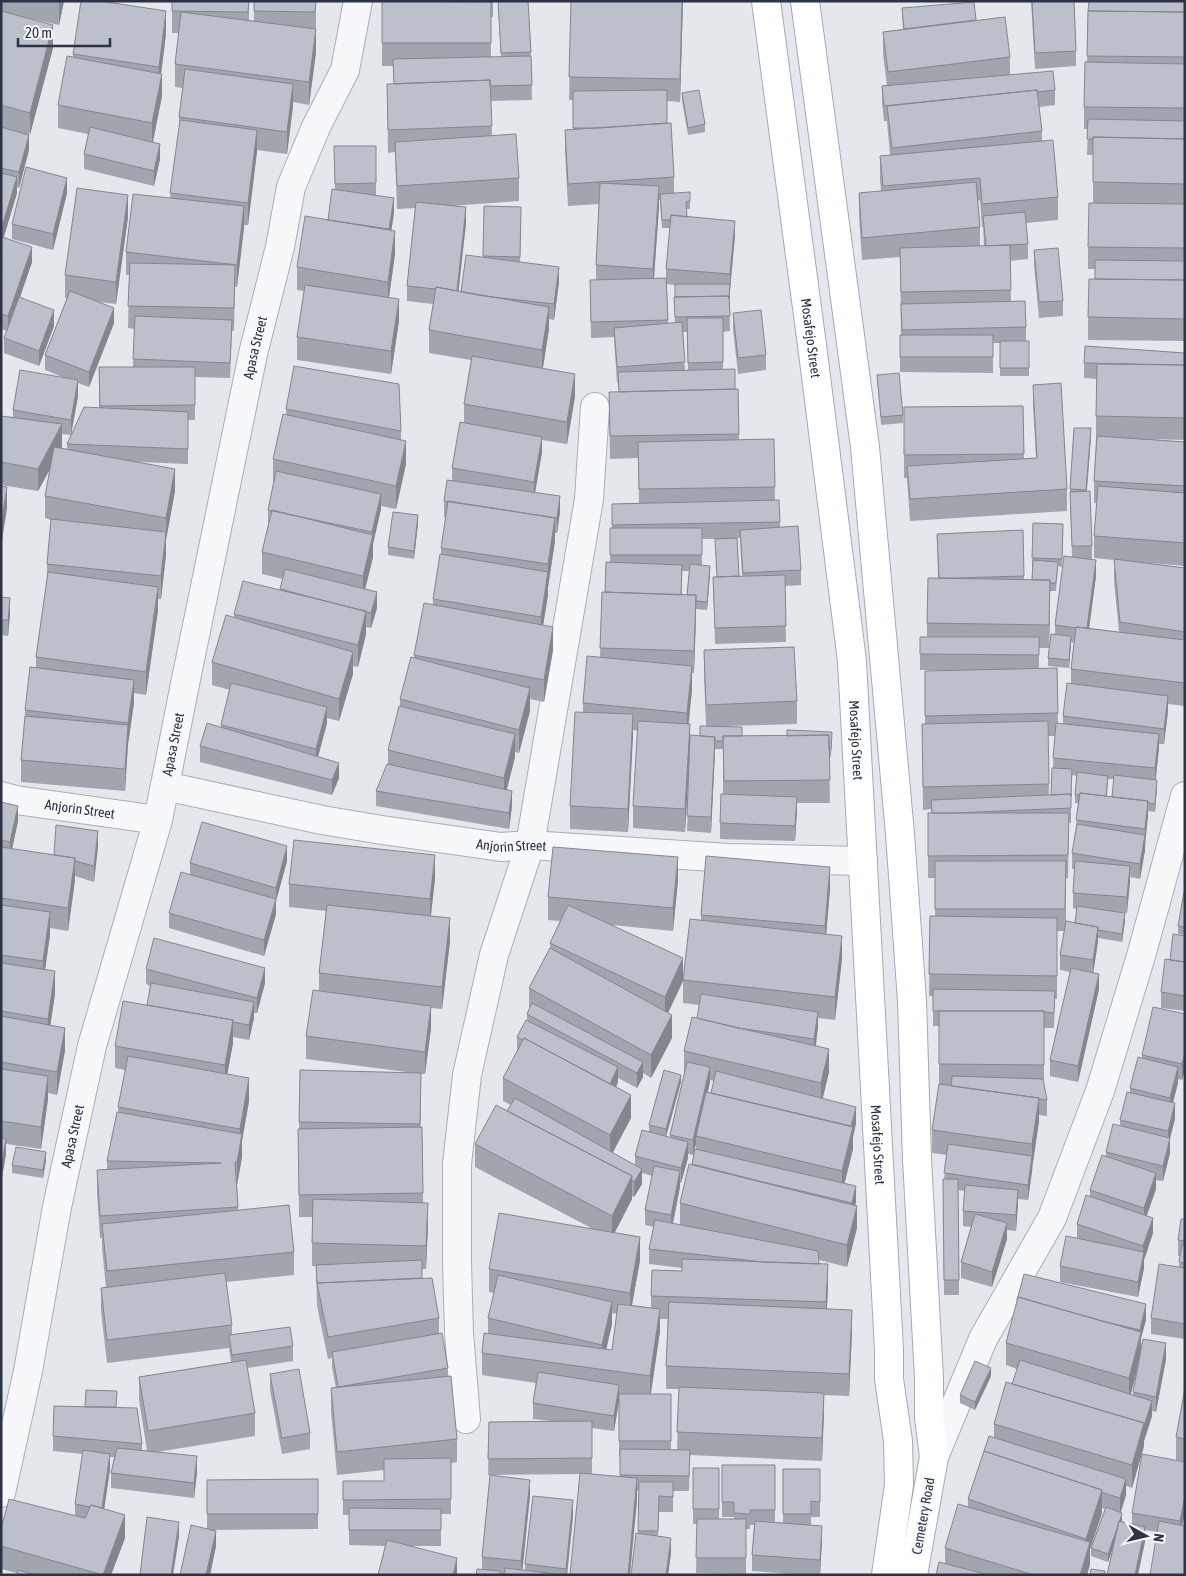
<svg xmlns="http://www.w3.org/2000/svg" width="1186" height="1576" font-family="'Asap Condensed',sans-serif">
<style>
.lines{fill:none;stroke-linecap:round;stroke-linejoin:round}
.minor-casing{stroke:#a9aeb7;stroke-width:30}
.major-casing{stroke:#a3abb8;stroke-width:30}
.minor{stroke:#f7f8fa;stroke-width:28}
.major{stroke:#fff;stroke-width:28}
.wall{fill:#a1a5ae;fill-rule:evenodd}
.shaded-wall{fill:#83868d}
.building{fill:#bbc0ca;stroke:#83868d}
.labels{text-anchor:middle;stroke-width:4;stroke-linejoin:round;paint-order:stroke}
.street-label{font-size:14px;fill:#2b3445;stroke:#f4f6f9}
</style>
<rect width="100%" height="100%" fill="#e4e7ec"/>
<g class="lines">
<defs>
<g id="minor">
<path id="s1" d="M165,786L322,820L382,830L501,847L530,845L728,858L863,861"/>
<path id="s2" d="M1,796L16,800L158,820"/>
<path d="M466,1419L459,1333L457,1263V1164L467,1075L494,955L530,845L589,499L595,407"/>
<path d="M934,1457L983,1339L1052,1218L1100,1091L1141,956L1185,796"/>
<path id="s3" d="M1,1493L28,1371L57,1207L92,1046L158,820L185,684L253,354L280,247L291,187L316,127L345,70L358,1"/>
</g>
<g id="major">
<path id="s4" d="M766,1L812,345L852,661L889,1350V1379L898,1441L899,1485L886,1575"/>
<path d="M805,1L865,447L900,834L912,1001L917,1159L929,1378V1417L934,1457L913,1575"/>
</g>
</defs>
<use href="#minor" class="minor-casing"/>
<use href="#major" class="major-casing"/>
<use href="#minor" class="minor"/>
<use href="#major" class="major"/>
</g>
<path class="wall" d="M1,1H64L59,25L23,17L53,48L29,135V150L19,188L17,187V193L4,237L32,262L20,297L54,326L39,366L4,353V338L7,331L1,329Z
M172,1H249V20L254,21V1H316V52L309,105L293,102L287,154L257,150L248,225H244L237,287H235L234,331H232L230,378L195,377V420H188V464L139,462L175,491L166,540V555L161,599H158V610L146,695L134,693V703L128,744L125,791L21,782V760L25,723V710L36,667V657L47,579V564L51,520L45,518V496L50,469L38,491L1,485V416L13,417V410L65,378L45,370V355L67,298H65V275L128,217L116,304L99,302L114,323L89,387L78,383V396L71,435L62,434L61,448L67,449V444L99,408V367H133L134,329L128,328L129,275H126V252L170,198L179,128V117L183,88L175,87V64L179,33H172Z
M382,1H493V17H491V57H501L498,1H528L531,56L532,100L491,101L492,136L519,178V201L449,206L466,223L458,291L461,292L483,258L484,206L521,222L520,262L559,282L554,320L549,319V329L543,368L575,396L567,444L542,440V452L535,493L560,512L557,533H555V541L548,587V595L543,625L553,650L544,702L530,699V711L519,753L515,752V757L506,790L512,806L509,829L376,806V791L388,765V750L400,706V699L414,658V655L433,604V599L441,554V548L446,517H444V501L452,481V468L464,423V404L471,360L429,353V330L433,304L407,301V286L415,208L397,209L395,152L388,153L387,84H394L393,66H382Z
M571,1H683L680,102L667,101V123L674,177V193L690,201V209H686L687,217L735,236L730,289H729L730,331L723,332V369L735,389H738L739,440L774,439L775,500H779L780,527L801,570V585L785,586L786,642L715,644L713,577H717L715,539H724H702V565L710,574L707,610L696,609L694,673H692V689L689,724L690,745L700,736L706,726L704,673V650L797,701V724L726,726L742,736L832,740L831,757L829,756L830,803H797L795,841L720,839V823L723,794V749H715L711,833L687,831L690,750L685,832L633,828V806L638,731L633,730L628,832L570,829V806L583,712V703L600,657L602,592H605L610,562V528H612V504L639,503L638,458L610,459L609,392H619L618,382L617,383L614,337L591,338L590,280H596V265L599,204L568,206L565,152V130L573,129V100H569ZM659,200H660L662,228H670L666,269V278H654ZM667,284L675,285V297H674L675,323H668ZM683,332H687L688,370H685ZM737,538H740L742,576H739ZM682,571H689L687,595H682Z
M918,1H959V2Z
M1031,1H1074L1076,51V66L1035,69Z
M1185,1V341L1088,340V317L1095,279V269H1088V247L1093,203V155H1087L1088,129H1084V107L1087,62L1088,11Z
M902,8L976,20L1010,57V75L1055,90V105L1039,107L1042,131V141L1058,197V220L1026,223L1028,244V259L1010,261L1011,302L1026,327V341H1029V376H1000V343H993V373L900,372V335H901L900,257L862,260L859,216V193L881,191L880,179V156L890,155L887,121H884L882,102V86H887L883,54V32L903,29ZM980,200L982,227H983L984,246H980V227L978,201Z
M166,34L161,74L162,96L153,142L160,159L154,186L84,169V154L88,134L58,128V105L73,57V54Z
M682,93L705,124V132L688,135L682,101Z
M334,146H376V195L394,213L391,231L395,254L389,297L399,321L391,374L297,360V337L304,291L297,290V267L328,220L335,189Z
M67,193L53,250L12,239V224Z
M1034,250L1063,301V316L1039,318L1034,265Z
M733,313L766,355V370L738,374L733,329Z
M1185,353V440L1148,439L1185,442V566L1139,562L1185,568V706L1168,704V711L1164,744H1159L1156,779L1157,787L1155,812L1148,811L1145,850L1140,879L1130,877L1127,913L1120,912L1125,921L1122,942L1098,938L1093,972L1099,989L1078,1082L1050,1076V1060L1070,972L1060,970V955L1064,931H1057V999H1055L1054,1028H1044V1086L1047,1100V1116L1039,1115V1121L1028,1200L1018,1199L1016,1231L1007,1230V1239L992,1287L961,1278V1262L971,1227L963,1226V1211L965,1191L958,1190L959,1295H944L943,1179H944L947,1155L932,1153V1130L939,1084V1026H933V996H929L930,916H935V878H928V813H931V809L923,810L922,724H925V671L963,670H920V637H927V623L938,578L937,534L1023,530L1024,580H1032L1033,566H1032L1033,523L1063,524L1062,567L1058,566L1056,591H1050L1049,648H1039V668H1057L1058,724H1063V716L1071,683V669L1074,643L1071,642L1069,668L1048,666V658L1055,635V625L1072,557L1070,492L1074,428L1091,436L1087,491L1092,546V560L1096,576L1089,628L1119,632L1114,581V560L1094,558V536L1097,503H1094V481L1096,438V416L1097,379L1084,378V363ZM1048,736H1055L1051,795H1049ZM1072,775L1077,776L1075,795V803H1078L1076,827L1072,853V869H1075L1073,893V908L1077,909L1075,923L1066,922V878H1068L1069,823H1071V802ZM1108,779H1114L1112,797L1107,796Z
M877,375L903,415V423L881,425Z
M1033,385L1067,489V511L910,521L907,478H904V407L1023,406L1024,459L1036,458L1033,407Z
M286,409L401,431V440L406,464L396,509L381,506V509L373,544V557L365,589L377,608L371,628L366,627V634L358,667L353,666V674L339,721L327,718V723L318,757L339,778L332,795L200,762V746L221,727L230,690L212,685V662L234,617V614L280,590L283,579L262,574V552L268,525V510L274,482H273V459L286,415Z
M418,523L414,559L388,555V547Z
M1,597L10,614L8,636L1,635Z
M1,802L18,821L12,849L54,855L98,846L94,882L75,876L68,931L50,928V935L45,970L55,994L50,1025L65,1050L57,1095L48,1093V1099L41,1149L6,1144V1154L1,1183Z
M287,861L276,901V914L264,956L169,928V913L190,874V863Z
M435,878L431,916L450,941L442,1009L431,1008V1028L425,1074H421L420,1127H422L423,1202L428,1225L426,1269H422V1278L439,1318V1334L448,1368V1376L457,1439V1462L451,1463V1514H441V1546H408L457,1573V1575H378L385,1546L349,1545V1515H343V1481H384V1470L337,1475L331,1411V1388H336L332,1367V1358L328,1359L317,1306L316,1266H312V1217H299L298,1129H299L300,1070L414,1073L306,1059V1036L319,991V973L326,911L289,907V884Z
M678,880L673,931L612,925L683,981L668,1013L672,1038L651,1078L643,1073V1077L637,1088L618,1078V1082L616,1088L631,1118L612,1153L635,1165V1156L649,1132V1125L681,1082L666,1136L670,1138V1135L684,1074V1051L697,1018L699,1005L683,1003V980L701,920V915L830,889L826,934L842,959L835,1020L818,1018V1027L816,1046L829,1072L822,1098L856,1123L853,1137V1149L844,1183L856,1202L855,1205L857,1228L847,1267L819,1260V1264L828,1286L827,1309L852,1332L849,1396L824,1395L822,1461L690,1455L689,1491H673V1512H659L658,1536L671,1553L668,1575H631L638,1534L639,1491H637V1501L580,1474L488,1475L489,1422L550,1421L533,1419V1403L536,1383L482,1375V1353L488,1333V1318L494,1293L489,1292V1269L595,1230L475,1167V1144L507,1111L511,1105L503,1101V1078L517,1052V1037L527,1021V1014L529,1010V988L550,949V943L560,921L548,920V897ZM710,1080L714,1081L711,1093L708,1092ZM696,1144V1149L680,1203V1225L673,1224L680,1187V1183H681L688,1158V1154L693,1155ZM642,1173L652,1176L645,1210V1225L654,1227L649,1249V1264L682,1268V1271L651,1296V1308L632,1305L640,1260L614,1233L632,1199V1196L634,1197L642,1184ZM612,1313L617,1314L612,1350H606L612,1324ZM660,1319H668L666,1366V1389H679L677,1450H671V1394H651L660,1331ZM619,1402V1457H620V1477L592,1474V1428L614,1431Z
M1185,892V935L1178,934V926Z
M1185,936V1011L1161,1008V992L1170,960Z
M146,969L265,983L257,1013H254V1018L249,1040L233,1037V1043L227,1074L249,1101L242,1141V1157L237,1185L238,1211L294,1252V1275L226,1282L232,1325V1335L293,1346V1361L247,1368L255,1413V1436L157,1452L197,1472L194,1498L111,1488V1473L114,1457H110V1469L104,1509L125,1538L111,1575H17V1573L1,1569V1529L75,1516V1504L83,1454L53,1451V1436L117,1407L142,1444V1451H147L139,1400V1377L231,1362L229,1348L107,1363L101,1311V1288H106L102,1247V1238H100L97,1193V1170L107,1169V1161L118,1112V1107L125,1070L115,1068V1046L147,1005L150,986L146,984Z
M1185,1014V1069L1182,1080L1178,1079V1083L1173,1103L1175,1119L1170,1138V1153L1163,1181L1156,1180V1189L1147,1215L1153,1233L1144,1260V1268L1138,1297L1060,1282V1266L1077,1239V1224L1090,1196V1190L1106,1156V1152L1120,1126V1120L1130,1092V1088L1142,1058V1055Z
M46,1160L43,1178L12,1173V1165Z
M1185,1219V1339L1151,1334V1318L1179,1267L1180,1256H1178V1240Z
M1017,1300L1146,1320L1141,1338V1347L1166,1359L1156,1412L1152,1411V1416L1144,1441V1446L1132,1488L1126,1486V1495L1121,1512L1122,1521L1132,1524V1513L1185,1462V1512L1182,1525L1157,1532L1145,1530V1542L1112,1550L1108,1562L1091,1556V1548L1105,1509L1102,1508V1513L1090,1549V1564L1087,1575H936L945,1564V1548L968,1506V1499L984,1451L994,1437V1424L1012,1384L1017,1369L1006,1365V1343L1017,1302ZM1136,1375L1133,1392V1395L1131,1394Z
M270,1374L310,1433V1449L282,1454L270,1390Z
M991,1376L975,1410L960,1403V1395Z
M1185,1388V1462L1176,1460V1437Z
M722,1465H775V1522L783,1523V1469H820V1517H811V1525L822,1541L820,1575H807L752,1571V1555L754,1525H750V1529H746V1574L696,1573L697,1524H693V1468H719V1519H734V1517H722Z
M318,1479V1529L212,1530L216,1546L210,1575H180L207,1528V1480Z
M530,1495L522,1570H525V1564L573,1516L567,1575H500L482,1569V1557Z"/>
<path class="shaded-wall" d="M59,1H64L59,25Z
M682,1H683L680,102V79Z
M166,11V34L159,89V67Z
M53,25V48L30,135V113Z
M316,29V52L309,105V82Z
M162,74V96L152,146V123Z
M293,84V107L287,154V132Z
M257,130V152L248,225V203Z
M29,135V150L19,188V172Z
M160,144V159L154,186V171Z
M17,177V193L1,246V230Z
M67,178V193L53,250V234Z
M659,186V209L653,291V269Z
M128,195V217L116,304V282Z
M394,198V213L389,245V229Z
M244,206V228L237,287V265Z
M466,207V223L457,306V291Z
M735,221V236L730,289V274Z
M395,231V254L388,304V282Z
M32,247V262L8,332V316Z
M559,267V282L554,320V304Z
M399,299V321L391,374V351Z
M549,307V329L542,373V350Z
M114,308V323L89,387V372Z
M54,310V326L39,366V351Z
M575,374V396L567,444V422Z
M78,380V396L71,435V420Z
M62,424V447L38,491V469Z
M1091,428V436L1086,498V490Z
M542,437V452L534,498V482Z
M406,441V464L396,509V486Z
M175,469V491L166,540V555L161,599V576L166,534V518Z
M7,487V509L1,546V524Z
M381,494V509L373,544V557L363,598V576L372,537V532Z
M560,496V512L557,533V518Z
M418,515V523L414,559V551Z
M555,518V541L548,587V564Z
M1096,560V576L1087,644V629Z
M710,566V574L707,610V602Z
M548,572V595L541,639V617Z
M1050,580V603L1049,648V625Z
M158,587V610L146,695V672Z
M377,592V608L371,628V613Z
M696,595V618L694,673V651Z
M10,598V614L8,636V620Z
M366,611V634L358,667V645Z
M553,627V650L544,702V680Z
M1071,636V644L1069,668V660Z
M353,652V674L339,721V699Z
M692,666V689L687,735V713Z
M134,680V703L128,744L125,791V769L128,723Z
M530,688V711L519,753V730Z
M1168,696V711L1164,744V729Z
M327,707V723L316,764V749Z
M633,714V737L628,832V809Z
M690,724V747L685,832V809Z
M515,734V757L504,801V778Z
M1159,734V749L1155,783V768Z
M715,737V752L711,833V817Z
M339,763V778L332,795V780Z
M1157,780V787L1155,812V804Z
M512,791V806L509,829V813Z
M797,797V812L795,841V826Z
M1148,801V817L1145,842V850L1140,879V864L1145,836V829Z
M18,806V821L10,858V842Z
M98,831V846L94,882V866Z
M287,846V861L276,901V914L264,956V940L276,901V888Z
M435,855V878L430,922V899Z
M678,857V880L673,931V908Z
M75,858V881L68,931V908Z
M1130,866V882L1127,913V897Z
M830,867V889L825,948V926Z
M50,912V935L43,983V961Z
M1125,913V921L1122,942V934Z
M450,918V941L442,1009V987Z
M1098,927V942L1093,975V960Z
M842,936V959L835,1020V997Z
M683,958V981L665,1019V997Z
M265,968V983L257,1013V998Z
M55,971V994L48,1041V1019Z
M1099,974V989L1078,1082V1066Z
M254,1002V1018L249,1040V1025Z
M431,1006V1028L425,1074V1052Z
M818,1012V1027L814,1054V1039Z
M672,1015V1038L651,1078V1055Z
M233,1020V1043L225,1087V1065Z
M65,1028V1050L57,1095V1072Z
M829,1049V1072L821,1106V1083Z
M1185,1053V1069L1182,1080V1064Z
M643,1062V1077L637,1088V1073Z
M618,1067V1082L610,1099V1084Z
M710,1067V1082L698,1137L696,1136V1144L693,1155V1140Z
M1178,1067V1083L1170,1113V1098Z
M421,1073V1096L420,1147V1124Z
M681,1075V1082L666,1137V1129Z
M48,1076V1099L41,1149V1127Z
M249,1078V1101L242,1141V1157L237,1185V1162L240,1145V1129Z
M631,1095V1118L610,1158V1135Z
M1039,1098V1121L1032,1167V1144Z
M1175,1103V1119L1170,1138V1153L1163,1181V1166L1168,1147V1131Z
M856,1107V1123L853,1137V1149L842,1194V1171L851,1129Z
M6,1139V1154L1,1183V1168Z
M688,1142V1158L681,1183V1168Z
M46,1152V1160L43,1178V1170Z
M1032,1156V1171L1028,1200V1185Z
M642,1169V1184L634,1197V1182Z
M680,1171V1187L671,1231V1215Z
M1156,1173V1189L1144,1223V1208Z
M632,1176V1199L612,1238V1216Z
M2,1184V1199L1,1205V1189Z
M856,1186V1202L852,1218V1203Z
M1018,1190V1206L1016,1231V1215Z
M428,1203V1225L426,1269V1246Z
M857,1206V1228L847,1267V1245Z
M1153,1218V1233L1144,1260V1268L1138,1297V1282L1143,1256V1246Z
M1007,1223V1239L992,1287V1272Z
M640,1237V1260L630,1316V1293Z
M828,1264V1286L826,1324V1302Z
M612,1302V1324L602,1368V1345Z
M1146,1304V1320L1141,1338V1355L1129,1400V1378L1140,1339V1330Z
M660,1309V1331L650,1398V1376Z
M852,1310V1332L849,1396V1374Z
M1166,1343V1359L1156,1412V1397Z
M991,1368V1376L975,1410V1402Z
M619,1385V1400L614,1431V1416Z
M824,1393V1416L822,1461V1438Z
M1152,1401V1416L1144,1441V1426Z
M1144,1423V1446L1132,1488V1465Z
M110,1454V1469L102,1524V1509Z
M197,1456V1472L194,1498V1483Z
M637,1478V1501L630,1575H628Z
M1126,1479V1495L1120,1514V1498Z
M530,1480V1495L522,1575L521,1561Z
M1102,1490V1513L1090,1549V1564L1087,1575H1080L1086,1556V1539Z
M1185,1496V1512L1180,1537V1521Z
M573,1500V1516L567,1575H566Z
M1122,1513V1521L1108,1562V1554Z
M125,1515V1538L111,1575H103Z
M179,1522V1537L173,1575H171Z
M822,1526V1541L820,1575V1560Z
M1145,1527V1542L1138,1575H1135Z
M216,1531V1546L210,1575H206Z
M671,1538V1553L668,1575H666Z
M457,1558V1575H453Z"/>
<path class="building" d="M81,1H100L166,11L159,67L73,54Z
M172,1H249L248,12L172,11Z
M254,1H316L315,12L254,11Z
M382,1L491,2V43H382Z
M498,1H528L531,52L501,53Z
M571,1H682L680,79L569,77Z
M1032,1H1074L1076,51L1035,53Z
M1089,1H1185V12L1088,11Z
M974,2L976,20L904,29L902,8Z
M1,11L53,25L30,113L1,105Z
M1088,11L1185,12V57L1087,56Z
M181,12L316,29L309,82L175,64Z
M1005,17L1010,57L888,72L883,32Z
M67,56L162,74L152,123L58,105Z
M531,56L532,85L490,86V80L394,84L393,59Z
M1085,62L1185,64V108L1084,107Z
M185,69L293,84L287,132L179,117Z
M1053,71L1055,90L1037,92V90L884,106L882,86Z
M490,80L492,126L388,130L387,84Z
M667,90V123L599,128H573V91Z
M699,90L705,124L688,128L682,93Z
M1037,90L1042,131L892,148L887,106Z
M1088,119L1185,121V139L1093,137V139H1087Z
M180,120L257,130L248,203L170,193Z
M671,123L674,177L568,184L565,130Z
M1,127L29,135L19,172L1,168Z
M90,127L160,144L154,171L84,154Z
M516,134L519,178L397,186L395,142Z
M1093,137L1185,139V184L1093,182Z
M1053,140L1058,197L982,204L980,178L883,186L880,156Z
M334,146H376V183L335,184Z
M26,167L67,178L53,234L12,224Z
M1,173L17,177L1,230Z
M976,182L980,227L862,238L859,193Z
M600,183L659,186L653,269L596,265Z
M77,188L128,195L116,282L65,275Z
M332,189L394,198L389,229L328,220Z
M690,192V201L686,202L687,217L671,215L670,220H662L660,194Z
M133,194L244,206L237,265L126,252Z
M416,202L466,207L457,291L436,287L435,289L407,286Z
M1089,203L1185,204V248L1088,247Z
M484,206L521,207L520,257L483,256Z
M1025,212L1028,244L1009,245L986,246L983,216Z
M671,215L735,221L730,274L666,269Z
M305,216L395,231L388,282L297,267Z
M2,237L32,247L8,316L1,314Z
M1010,245L1011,290L901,292L900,248Z
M1058,248L1063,301L1039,302L1034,250Z
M466,255L559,267L554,304L484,296L461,292Z
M1095,260L1185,261V280L1095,279Z
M130,263L235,265L234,308L128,306Z
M666,278L668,320L591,322L590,280Z
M1089,279L1185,280V319L1088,317Z
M675,284H730L729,299V296L675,297Z
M305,285L399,299L391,351L297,337Z
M436,287L549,307L542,350L429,330Z
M70,291L114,308L89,372L45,355Z
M729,296L730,316L675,317L674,297Z
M19,297L54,310L39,351L4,338Z
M1025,301L1026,327L902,330L901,304Z
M761,310L766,355L738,358L733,313Z
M135,316L232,320L230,363L133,359Z
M687,318H723V362L688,363Z
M682,322L685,362L617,367L614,328Z
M900,335H993V357H900Z
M1000,341H1029V368H1000Z
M1085,346L1185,353V365L1084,363Z
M472,356L575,374L567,422L464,404Z
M1097,364L1185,365V418L1096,416Z
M294,366L399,384L401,431L286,409Z
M99,367H195V405L100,406Z
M735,369V389L619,392L618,372Z
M20,370L78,380L71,420L13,410Z
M899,373L903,415L881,417L877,375Z
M1061,383L1067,489L910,499L907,466L1037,458L1033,385Z
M738,389L739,434L610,436L609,392Z
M1023,406L1024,454L904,455V407Z
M84,407L188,412V449L67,444Z
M283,414L406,441L396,486L273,459Z
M1,416L62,424L38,469L1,462Z
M460,422L542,437L534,482L452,468Z
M1074,428H1091L1086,490L1070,489Z
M1097,436L1185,442V486L1094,481Z
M774,439L775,487L639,489L638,442Z
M54,447L175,469L166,518L45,496Z
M276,471L381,494L372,532L268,510Z
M447,480L560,496L557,518L444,501Z
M1,486L7,487L1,524Z
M1098,486L1185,493V543L1094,536Z
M1090,491L1092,546H1072L1070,492Z
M779,500L780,522L612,525V504Z
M448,501L555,518L548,564L441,548Z
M272,510L373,535L363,576L262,552Z
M393,512L418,515L414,551L388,547Z
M51,519L166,532L161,576L47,564Z
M1033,523L1063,524L1062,559L1032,558Z
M798,526L801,570L743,573L740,530Z
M610,528H702V555H610Z
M1023,530L1024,576L958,578H939L937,534Z
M737,538L739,576L717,577L715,539Z
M440,554L548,572L541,617L433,599Z
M1064,556L1096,560L1087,628L1076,627V628L1055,625Z
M1114,559L1185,568V632L1120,622Z
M1033,560L1058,562L1056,583H1050V580H1032Z
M606,562L682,565L681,595L605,592Z
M690,564L710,566L707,602L696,601V595H687Z
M285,569L377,592L371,613L280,589Z
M48,572L158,587L146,672L36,657Z
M785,575L786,626L715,628L713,577Z
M928,578L1050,580L1049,625L927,623Z
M243,581L366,611L358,645L234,614Z
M602,592L696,595L694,651L600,648Z
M1,597L10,598L8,620H1Z
M424,603L553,627L544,680L414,655Z
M226,615L353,652L339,699L212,662Z
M1076,627L1185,640V683L1071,669Z
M1051,634L1071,636L1069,660L1048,658Z
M920,637H1039V655L920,654Z
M794,647L797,701L706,705L704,650Z
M587,656L692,666L687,713L583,703Z
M411,657L530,688L519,730L400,699Z
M30,667L134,680L128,723L25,710Z
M1057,668L1058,713L925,716V671Z
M231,683L327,707L316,749L221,725Z
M1067,683L1168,696L1164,729L1063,716Z
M399,706L515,734L504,778L388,750Z
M575,712L633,714L628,809L570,806Z
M25,716L128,725L125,769L21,760Z
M638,721L690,724L685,809L633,806Z
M1048,721L1049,784L923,787L922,724Z
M207,723L339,763L332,780L200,746Z
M1056,723L1159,734L1155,768L1053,758Z
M700,726L742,727V736H723V741H714L715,737L700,736Z
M787,730L832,732L831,749H829V735L787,736Z
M690,735L715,737L711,817L687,816Z
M829,735L830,780L724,781L723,736Z
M387,764L512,791L509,813L376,791Z
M1052,768L1072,769L1071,796V794L1051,795Z
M1077,772L1108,776L1106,796L1080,793L1079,795H1075Z
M1114,775L1157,780L1155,804L1148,803V801L1112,797Z
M1080,793L1148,801L1145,829L1076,820Z
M721,794L797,797L795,826L720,823Z
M1071,794V808L954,813H932L931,800Z
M1,802L18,806L10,842L1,840Z
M928,813H1069L1068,855L928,856Z
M202,822L287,846L276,888L190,863Z
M1077,824L1145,835L1140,864L1072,853Z
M56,825L98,831L94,866L75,861V858L54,855Z
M294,840L435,855L430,899L289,884Z
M1,847L75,858L68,908L1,898Z
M553,847L678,857L673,908L548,897Z
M706,856L830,867L825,926L701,915Z
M935,861H1066L1065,909H935Z
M1075,861L1130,866L1127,897L1073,893Z
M181,872L276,899L264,940L169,913Z
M1184,892H1185V927L1178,926Z
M1,905L50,912L43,961L1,955Z
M327,905L450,918L442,987L319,973Z
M568,905L683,958L665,997L550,943Z
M1077,906L1125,913L1122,934L1098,930V927L1075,923Z
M930,916L1057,918V976L929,974Z
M690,919L842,936L835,997L683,980Z
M1066,921L1098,927L1093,960L1060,955Z
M1173,934L1185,936V962L1170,960Z
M154,938L265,968L257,998L146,969Z
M550,948L672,1015L651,1055L529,988Z
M1165,959L1185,962V996L1161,992Z
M1,963L55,971L48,1019L1,1011Z
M1071,968L1099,974L1078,1066L1050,1060Z
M151,983L254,1002L249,1025L233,1022V1020L147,1005Z
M933,989L1055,991L1054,1013L1044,1012V1011H933Z
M313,990L431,1006L425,1052L306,1036Z
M701,994L818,1012L814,1039L738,1028L697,1018Z
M123,1001L233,1020L225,1065L115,1046Z
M532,1003L643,1062L637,1073L527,1014Z
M1153,1007L1185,1014V1053L1182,1064L1142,1055Z
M939,1011H1044V1065L939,1064Z
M1,1016L65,1028L57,1072L1,1062Z
M692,1017L829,1049L821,1083L684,1051Z
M526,1020L618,1067L610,1084L524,1038L523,1040L517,1037Z
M524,1038L631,1095L610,1135L503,1078Z
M128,1056L249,1078L240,1129L118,1107Z
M1138,1057L1178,1067L1170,1098L1130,1088Z
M687,1062L710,1067L693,1140L670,1135Z
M1,1069L48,1076L41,1127L1,1121Z
M300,1070L421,1073L420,1124L299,1122Z
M664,1070L681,1075L666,1129L649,1125Z
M716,1071L856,1107L851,1126L711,1093Z
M952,1076L1043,1079L1047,1100L1039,1099V1098L951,1086Z
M939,1084L1039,1098L1032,1144L932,1130Z
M706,1092L853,1127L842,1171L696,1136Z
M1127,1092L1175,1103L1168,1131L1120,1120Z
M515,1098L642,1169L634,1182L632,1181V1176L507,1111Z
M496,1105L632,1176L612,1216L475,1144Z
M117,1112L242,1134L237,1162H235L238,1207L100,1216L97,1170L221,1163L107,1161Z
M1113,1124L1170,1138L1163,1166L1106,1152Z
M422,1127L423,1193L299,1195L298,1129Z
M642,1130L688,1142L681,1168L635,1156Z
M1,1138L6,1139L1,1168Z
M948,1144L1032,1156L1028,1185L944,1173Z
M16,1147L46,1152L43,1170L12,1165Z
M695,1149L856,1186L852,1203L759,1181L692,1164Z
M1102,1155L1156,1173L1144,1208L1090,1190Z
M689,1164L857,1206L847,1245L680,1203Z
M654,1166L680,1171L671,1215L645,1210Z
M943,1179H958L959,1280H944Z
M965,1185L1018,1190L1016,1215L963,1211Z
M1086,1195L1153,1218L1143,1246L1077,1224Z
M313,1199L428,1203L426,1246L312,1243Z
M289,1205L294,1252L107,1271L102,1224Z
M499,1213L640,1237L630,1293L489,1269Z
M975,1214L1007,1223L992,1272L961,1262Z
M1181,1219H1185V1241L1178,1240Z
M655,1220L818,1251L819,1264L763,1262L649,1249Z
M1066,1236L1144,1252L1138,1282L1060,1266Z
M1182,1245L1185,1246V1263L1179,1262Z
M682,1259L828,1264L826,1302L651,1296L652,1270L682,1271Z
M422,1260V1278L317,1283L316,1265Z
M1159,1264L1185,1268V1324L1151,1318Z
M225,1273L232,1325L107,1340L101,1288Z
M1024,1274L1146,1304L1140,1330L1102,1321L1018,1297L1017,1300Z
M498,1275L612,1302L602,1345L488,1318Z
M432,1278L439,1318L328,1337L317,1283Z
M1018,1297L1141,1332L1129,1378L1006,1343Z
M669,1302L852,1310L849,1374L666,1366Z
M618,1304L660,1309L650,1376L482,1353L484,1333L612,1350Z
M290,1327L293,1346L232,1355L229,1335Z
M442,1333L448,1368L338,1387L332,1352Z
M1143,1339L1166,1343L1156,1397L1133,1392Z
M246,1360L255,1413L148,1431L139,1377Z
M1020,1360L1152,1401L1144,1426V1423L1012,1384Z
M975,1361L991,1368L975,1402L960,1395Z
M299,1369L310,1433L282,1438L270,1374Z
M538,1372L619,1385L614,1416L533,1403Z
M451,1376L457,1439L337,1452L331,1388Z
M1006,1382L1144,1423L1132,1465L994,1424Z
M679,1387L824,1393L822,1438L677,1432Z
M1185,1388V1439L1176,1437Z
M86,1390L117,1391L116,1407H85Z
M619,1394H671V1441H619Z
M54,1406L137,1408L142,1444L53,1436Z
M592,1421V1458L488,1459L489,1422Z
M989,1436L1126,1479L1120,1498L1101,1492L1102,1490L984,1451Z
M117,1448L197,1456L194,1483L111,1473Z
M620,1449L690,1450L689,1476L620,1475Z
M83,1450L110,1454L102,1508L91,1505L90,1507L75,1504Z
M984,1451L1102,1490L1086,1539L968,1499Z
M1142,1454L1185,1462V1496L1180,1521L1132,1513Z
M451,1458V1499L343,1500V1481H384V1459Z
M722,1465H775V1510H750V1514L734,1513V1502H722Z
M693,1468H719V1509H693Z
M783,1469H820V1502L811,1501V1514H783Z
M580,1473L637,1478L628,1575H570Z
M490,1475L530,1480L521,1561L482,1557Z
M318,1479V1514H207V1480Z
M639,1482H673V1497L659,1496L658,1531H638Z
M533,1496L573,1500L566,1569L525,1564Z
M9,1499L85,1518L91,1505L125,1515L103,1575L1,1546V1529Z
M958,1504L1090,1542L1080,1575H1034L945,1548Z
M1106,1507L1122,1513L1120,1521H1119L1117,1529L1108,1554L1091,1548Z
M349,1508L441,1509V1530H349Z
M147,1517L179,1522L171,1575H140Z
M697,1519H746V1558H696Z
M755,1521L822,1526L820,1560L752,1555Z
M1119,1521L1145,1527L1135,1575H1107Z
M1159,1521L1185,1526V1575H1150Z
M191,1525L216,1531L206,1575H180Z
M636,1533L671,1538L666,1575H631Z
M387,1540L457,1558L453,1575H378Z
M939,1562L989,1575H936Z
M505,1568L549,1573V1575H504Z
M477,1569L500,1571V1575H476Z
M1091,1569L1105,1571L1104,1575H1090Z
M18,1570L36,1575H17Z"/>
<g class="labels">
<g class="street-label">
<text dy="5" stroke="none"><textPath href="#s4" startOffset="340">Mosafejo Street</textPath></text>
<text dy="5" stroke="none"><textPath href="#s3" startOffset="1174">Apasa Street</textPath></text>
<text dy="5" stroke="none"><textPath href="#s4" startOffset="745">Mosafejo Street</textPath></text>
<text dy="5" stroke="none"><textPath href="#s3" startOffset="769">Apasa Street</textPath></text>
<text dy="5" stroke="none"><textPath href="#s2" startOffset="80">Anjorin Street</textPath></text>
<text dy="5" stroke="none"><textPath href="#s1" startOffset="352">Anjorin Street</textPath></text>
<text dy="5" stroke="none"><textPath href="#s3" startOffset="364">Apasa Street</textPath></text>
<text dy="5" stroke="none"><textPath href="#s4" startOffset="1150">Mosafejo Street</textPath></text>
<text transform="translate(923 1516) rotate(-80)" y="5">Cemetery Road</text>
</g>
</g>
<rect width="1186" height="1576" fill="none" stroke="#2b3445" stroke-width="5"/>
<g transform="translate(1146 1536) rotate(98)" stroke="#f4f6f9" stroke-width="4" paint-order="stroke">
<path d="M0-4L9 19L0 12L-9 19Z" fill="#2b3445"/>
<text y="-8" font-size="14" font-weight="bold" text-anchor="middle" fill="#2b3445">N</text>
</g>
<path d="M18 38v8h92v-8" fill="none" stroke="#2b3445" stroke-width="2.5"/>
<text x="25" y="38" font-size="15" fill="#2b3445" stroke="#f4f6f9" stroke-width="4" paint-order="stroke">20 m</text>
</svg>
